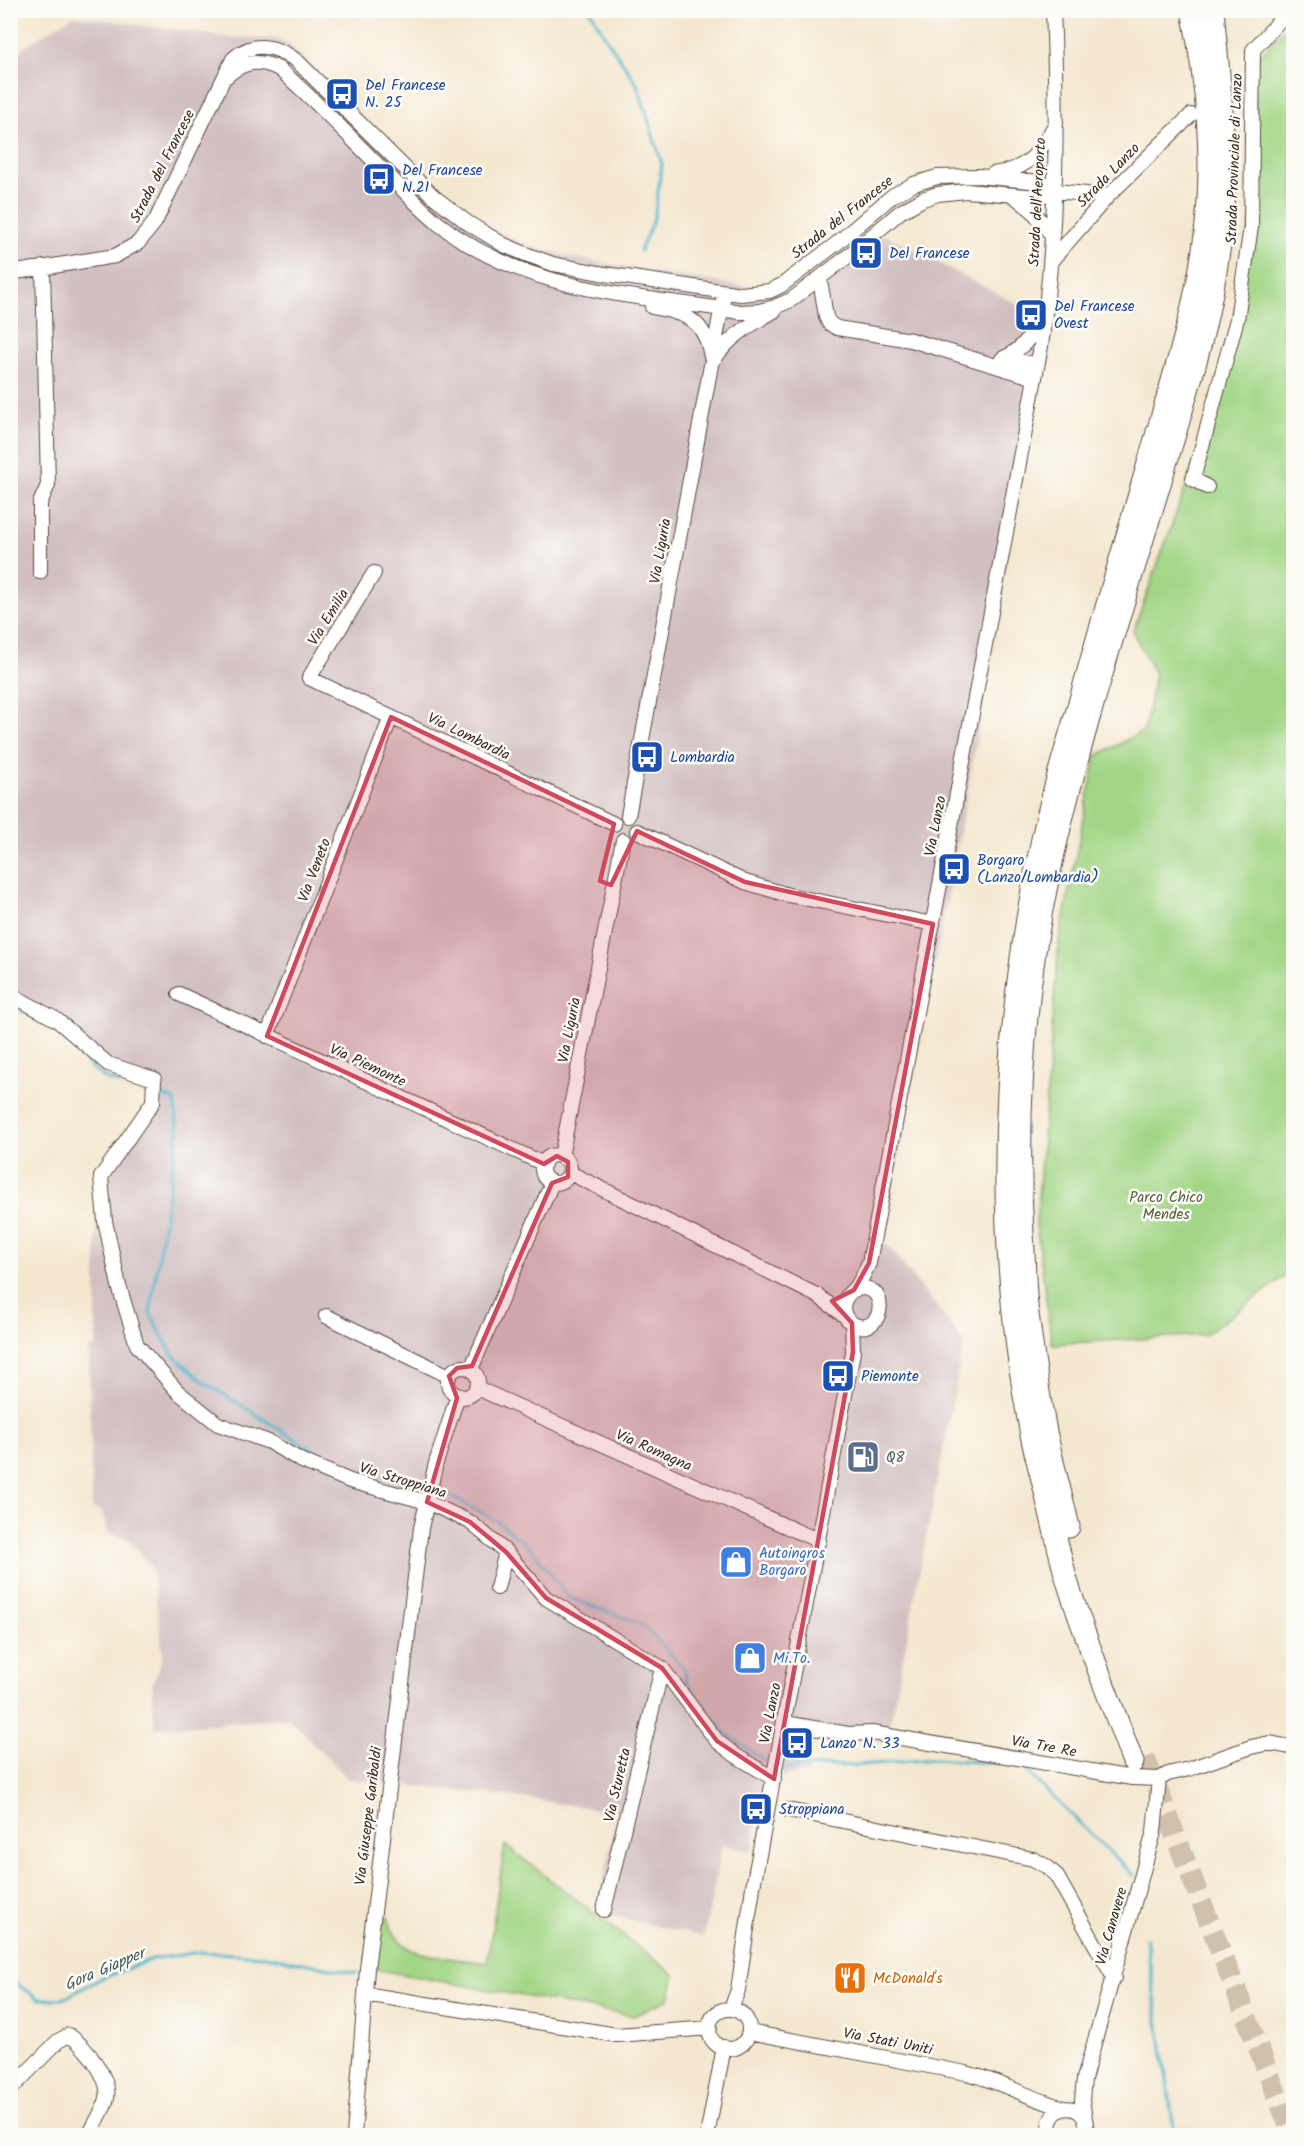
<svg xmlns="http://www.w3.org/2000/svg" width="1304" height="2146" font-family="Kalam,sans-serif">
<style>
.industrial{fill:#d2bfc1}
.green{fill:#a2d686;stroke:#6e8052;stroke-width:1.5}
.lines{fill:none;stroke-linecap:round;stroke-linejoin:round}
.stream{stroke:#50b6ce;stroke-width:3}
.highway-tunnel{stroke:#cfc1ac;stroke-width:21;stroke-dasharray:21 10;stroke-linecap:butt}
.minor-casing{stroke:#574639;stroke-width:16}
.highway-casing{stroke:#574639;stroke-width:23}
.minor{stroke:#fff;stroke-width:14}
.highway{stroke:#fff;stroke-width:21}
.marked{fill:#d1495b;fill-opacity:0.2;stroke:#d1495b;stroke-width:4.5;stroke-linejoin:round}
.labels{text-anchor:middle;stroke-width:5;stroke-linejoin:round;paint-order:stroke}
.transit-label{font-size:15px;fill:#164399;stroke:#fdfcf7;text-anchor:start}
.street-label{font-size:15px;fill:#3b2a1e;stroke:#fdfcf7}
.park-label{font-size:15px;fill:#5a5e3d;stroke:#fdfcf7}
.service-label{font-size:15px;fill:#4e5e75;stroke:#fdfcf7;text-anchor:start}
.shop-label{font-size:15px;fill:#366cbe;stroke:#fdfcf7;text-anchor:start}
.food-label{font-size:15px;fill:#c56008;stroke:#fdfcf7;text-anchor:start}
.water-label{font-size:16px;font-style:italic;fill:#425b5c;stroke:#fdfcf7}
</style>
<rect width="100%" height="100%" fill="#fdfcf7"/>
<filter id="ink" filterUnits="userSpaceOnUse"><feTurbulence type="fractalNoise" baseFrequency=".0167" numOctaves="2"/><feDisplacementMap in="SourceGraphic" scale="12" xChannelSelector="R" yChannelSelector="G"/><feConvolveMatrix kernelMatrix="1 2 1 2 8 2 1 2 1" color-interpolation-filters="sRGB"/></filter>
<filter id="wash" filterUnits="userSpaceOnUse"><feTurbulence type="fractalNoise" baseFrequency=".008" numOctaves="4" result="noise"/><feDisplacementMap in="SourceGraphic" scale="24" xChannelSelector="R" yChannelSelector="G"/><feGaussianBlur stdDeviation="1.35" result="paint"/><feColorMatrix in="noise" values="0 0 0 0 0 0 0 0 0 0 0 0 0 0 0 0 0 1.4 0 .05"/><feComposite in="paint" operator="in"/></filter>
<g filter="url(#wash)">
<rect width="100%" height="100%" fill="#f4e7cf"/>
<path class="industrial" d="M73,16L233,38H274L289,45L438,192L468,218L527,246L566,256L624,267L809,297L883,234L1046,319L974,755L883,1240L964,1342L887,1741L815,1733L807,1774L786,1775L763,1783L752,1851L722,1845L704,1937L597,1912L618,1812L516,1797L348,1779L289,1718L155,1728L152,1685L163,1656L152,1567L129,1539L108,1532L102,1511L92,1508L89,1348L96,1347V1172L147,1103L149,1089L144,1081L113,1074L98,1064L58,1025L11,1000V55Z"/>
<path class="green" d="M1293,20V1270L1205,1335L1052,1344L1036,1224L1059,941L1096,756L1144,731L1155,674L1133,632L1225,379L1254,196L1256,59Z
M505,1845L675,1975L669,1999L634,2016L373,1969L379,1916L388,1917C391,1931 399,1943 412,1950C423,1956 471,1961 487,1963Z"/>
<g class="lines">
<path class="stream" d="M590,10L606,38L637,84L662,164L654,218L640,251
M10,1005L37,1018L65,1039L90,1066L106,1079L145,1091
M160,1095L175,1100L178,1131L150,1313L172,1354L204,1382L319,1454L350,1468L418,1485
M441,1491L497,1521L532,1549L568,1597L642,1624L685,1669L687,1683L723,1731L766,1762
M785,1768L860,1765L936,1759L1020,1765L1134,1876
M1146,1938L1175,2136
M10,1979L39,1999H63L100,1979L152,1959L201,1952L266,1956L356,1973"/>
</g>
</g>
<g filter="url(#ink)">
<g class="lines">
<path class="highway-tunnel" d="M1145,1758L1293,2136"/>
<defs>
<path id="minor" d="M227,76C243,61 259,59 279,69C320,104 357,145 396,183C410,197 423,211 439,224C521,289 621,294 722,309L740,312L759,311L775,307L791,300L847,257L900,212L923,199L938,194L966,191L1039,197L1055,191
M993,174C1030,169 1039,153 1056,123
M1014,196L1033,211L1053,237
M1051,261L1108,196L1191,115
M10,273L115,256L138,243L155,222L233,59C253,40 277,46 297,61L433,196L468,223L504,245L528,255L553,264L605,274L741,294L770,291L782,285L836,244L892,196L914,184L937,177L977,176L1040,182L1055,191L1108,196
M820,279L826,317L829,323L837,328L911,340L1035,378
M652,307C686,314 705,319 711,357
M715,358C730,336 752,324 774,311
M1002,359C1019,352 1033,335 1042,319
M1002,359L1037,364
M1207,487L1193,479L1237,319L1251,227L1253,50L1289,10
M40,572V503L48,485L43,267
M374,573L309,678L614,824
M628,816L723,300
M637,831L745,882L788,895L933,924
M10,994L57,1020L108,1064L154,1079L153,1102L101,1177L105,1221L119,1286L137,1345L178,1392L218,1424L269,1442L302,1461L350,1481L427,1502L470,1522L506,1552L546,1598L662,1668L717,1741L735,1755L774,1779
M179,994L544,1164
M267,1036L391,717
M542 1169a14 14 0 1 1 28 0a14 14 0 1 1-28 0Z
M561,1157L623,840
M570,1173L818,1296L845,1316
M854,1290C890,1278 886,1336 855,1325C844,1320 840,1308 846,1298C849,1292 855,1289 858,1284C863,1278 865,1270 869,1263L1041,346C1057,234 1058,123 1053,10
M326,1316L449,1376
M448 1382a15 15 0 1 1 30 0a15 15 0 1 1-30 0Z
M471,1369L552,1183
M477,1388L819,1541
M497,1588L506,1552
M785,1723L848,1734L872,1733L1132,1778L1159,1779L1168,1774L1189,1769L1251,1747L1270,1743L1294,1748
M788,1810L1033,1859L1046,1866L1056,1875L1114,1978
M604,1910L662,1668
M365,1994L617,2035L710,2028
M731,2009L738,1990L753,1887L853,1352L852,1323
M709 2029a20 20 0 1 1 40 0a20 20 0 1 1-40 0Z
M749,2032L966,2073C1000,2081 1030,2099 1064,2108
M10,2090L58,2041L69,2035C85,2046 114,2081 106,2102C102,2113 94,2124 89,2136
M1085,2119L1082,2100L1084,2079L1154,1832L1159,1779
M1049,2128C1052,2096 1096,2106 1084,2136
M354,2136L367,1969L421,1528L436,1463L458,1395
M707,2136L724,2047"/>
<path id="highway" d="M1069,1527C1062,1497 1054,1467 1047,1436C1039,1399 1034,1359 1029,1321C1025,1298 1025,1274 1024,1251C1016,1128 1022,1001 1048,880C1077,746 1120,615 1160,484C1184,403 1212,320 1221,235C1229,160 1220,85 1213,10
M1133,1762C1111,1702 1087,1644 1068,1584C1060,1558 1055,1531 1048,1505C1043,1482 1036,1458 1031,1435C993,1239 1000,1039 1041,844C1051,794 1067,745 1081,696C1105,609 1131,522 1156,436C1175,369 1197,304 1205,234C1214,158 1207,86 1192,10"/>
</defs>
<use href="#minor" class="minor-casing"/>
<use href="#highway" class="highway-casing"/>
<use href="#minor" class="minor"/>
<use href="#highway" class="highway"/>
</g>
</g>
<path class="marked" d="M391,717L614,824L600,881L611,885L637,831L745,882L933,924L869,1263L854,1290L832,1301L852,1323L853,1352L774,1779L717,1741L662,1668L546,1598L506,1552L470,1522L427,1502L457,1398L449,1376L457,1368L472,1366L552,1183L568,1177V1162L557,1156L544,1164L267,1036Z"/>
<defs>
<symbol id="bus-square" viewBox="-11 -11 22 22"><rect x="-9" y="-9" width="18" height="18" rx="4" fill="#1a4fb4" stroke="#fdfcf7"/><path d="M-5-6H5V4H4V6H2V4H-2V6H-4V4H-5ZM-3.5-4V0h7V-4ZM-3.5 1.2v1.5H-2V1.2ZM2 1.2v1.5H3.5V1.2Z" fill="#fff"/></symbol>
<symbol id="fuel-square" viewBox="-11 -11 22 22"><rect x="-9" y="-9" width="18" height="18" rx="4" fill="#5c6f8a" stroke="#fdfcf7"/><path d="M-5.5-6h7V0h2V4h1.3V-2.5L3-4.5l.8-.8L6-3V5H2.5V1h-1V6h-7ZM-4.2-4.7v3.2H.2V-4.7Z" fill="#fff"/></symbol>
<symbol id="shop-square" viewBox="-11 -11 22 22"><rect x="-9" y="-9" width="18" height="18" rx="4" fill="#3f7fe0" stroke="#fdfcf7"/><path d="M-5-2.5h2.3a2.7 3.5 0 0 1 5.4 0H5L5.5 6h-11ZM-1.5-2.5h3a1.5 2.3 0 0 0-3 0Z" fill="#fff"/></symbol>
<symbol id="restaurant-square" viewBox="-11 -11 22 22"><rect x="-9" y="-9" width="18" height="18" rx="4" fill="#e8710a" stroke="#fdfcf7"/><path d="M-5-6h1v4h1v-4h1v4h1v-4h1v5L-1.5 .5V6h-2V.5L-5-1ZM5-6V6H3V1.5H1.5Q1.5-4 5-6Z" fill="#fff"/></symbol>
</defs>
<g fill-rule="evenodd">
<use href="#bus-square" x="323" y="75" width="38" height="38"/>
<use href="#bus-square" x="360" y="160" width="38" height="38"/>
<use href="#bus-square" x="847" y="234" width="38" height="38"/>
<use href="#bus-square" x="1012" y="296" width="38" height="38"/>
<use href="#bus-square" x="628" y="738" width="38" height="38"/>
<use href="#bus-square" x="935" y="850" width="38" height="38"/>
<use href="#bus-square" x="819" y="1357" width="38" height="38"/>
<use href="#fuel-square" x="844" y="1438" width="38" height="38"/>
<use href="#shop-square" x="717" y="1543" width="38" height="38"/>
<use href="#shop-square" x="731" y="1639" width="38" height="38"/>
<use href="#bus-square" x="778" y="1724" width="38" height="38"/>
<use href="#bus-square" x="737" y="1790" width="38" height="38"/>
<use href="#restaurant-square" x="831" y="1959" width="38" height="38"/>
</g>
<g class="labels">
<g class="transit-label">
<text x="365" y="90">Del Francese<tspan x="365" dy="17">N. 25</tspan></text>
<text x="402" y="175">Del Francese<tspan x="402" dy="17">N.21</tspan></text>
<text x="889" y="258">Del Francese</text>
<text x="1054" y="311">Del Francese<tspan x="1054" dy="17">Ovest</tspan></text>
<text x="670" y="762">Lombardia</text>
<text x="977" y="865">Borgaro<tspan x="977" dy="17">(Lanzo/Lombardia)</tspan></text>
<text x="861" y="1381">Piemonte</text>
<text x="820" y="1748">Lanzo N. 33</text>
<text x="779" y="1814">Stroppiana</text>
</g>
<g class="street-label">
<text transform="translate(1234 159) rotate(-88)" y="5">Strada Provinciale di Lanzo</text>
<text transform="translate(162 166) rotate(-63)" y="5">Strada del Francese</text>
<text transform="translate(1108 175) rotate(-46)" y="5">Strada Lanzo</text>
<text transform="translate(1037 202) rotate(-87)" y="5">Strada dell'Aeroporto</text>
<text transform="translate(842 217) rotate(-38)" y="5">Strada del Francese</text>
<text transform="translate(660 551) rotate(-80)" y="5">Via Liguria</text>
<text transform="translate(328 617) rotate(-58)" y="5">Via Emilia</text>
<text transform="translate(469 736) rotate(26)" y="5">Via Lombardia</text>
<text transform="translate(935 826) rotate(-79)" y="5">Via Lanzo</text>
<text transform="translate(314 870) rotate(-69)" y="5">Via Veneto</text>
<text transform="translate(569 1030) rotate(-79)" y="5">Via Liguria</text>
<text transform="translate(368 1065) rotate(25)" y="5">Via Piemonte</text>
<text transform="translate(654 1450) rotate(24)" y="5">Via Romagna</text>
<text transform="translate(403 1480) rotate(17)" y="5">Via Stroppiana</text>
<text transform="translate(770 1713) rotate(-79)" y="5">Via Lanzo</text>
<text transform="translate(1044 1746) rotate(10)" y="5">Via Tre Re</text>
<text transform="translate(617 1785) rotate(-77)" y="5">Via Sturetta</text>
<text transform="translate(368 1816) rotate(-83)" y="5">Via Giuseppe Garibaldi</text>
<text transform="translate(1111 1926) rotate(-74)" y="5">Via Canavere</text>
<text transform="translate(888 2041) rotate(11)" y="5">Via Stati Uniti</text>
</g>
<g class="park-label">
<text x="1166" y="1202">Parco Chico<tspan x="1166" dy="17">Mendes</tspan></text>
</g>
<g class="service-label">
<text x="886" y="1462">Q8</text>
</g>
<g class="shop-label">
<text x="759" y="1558">Autoingros<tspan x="759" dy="17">Borgaro</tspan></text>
<text x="773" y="1663">Mi.To.</text>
</g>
<g class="food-label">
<text x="873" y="1983">McDonald's</text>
</g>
<g class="water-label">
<text transform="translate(104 1968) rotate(-23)" y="6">Gora Giapper</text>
</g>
</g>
<rect width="1304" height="2146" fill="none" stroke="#fdfcf7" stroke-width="36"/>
</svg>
